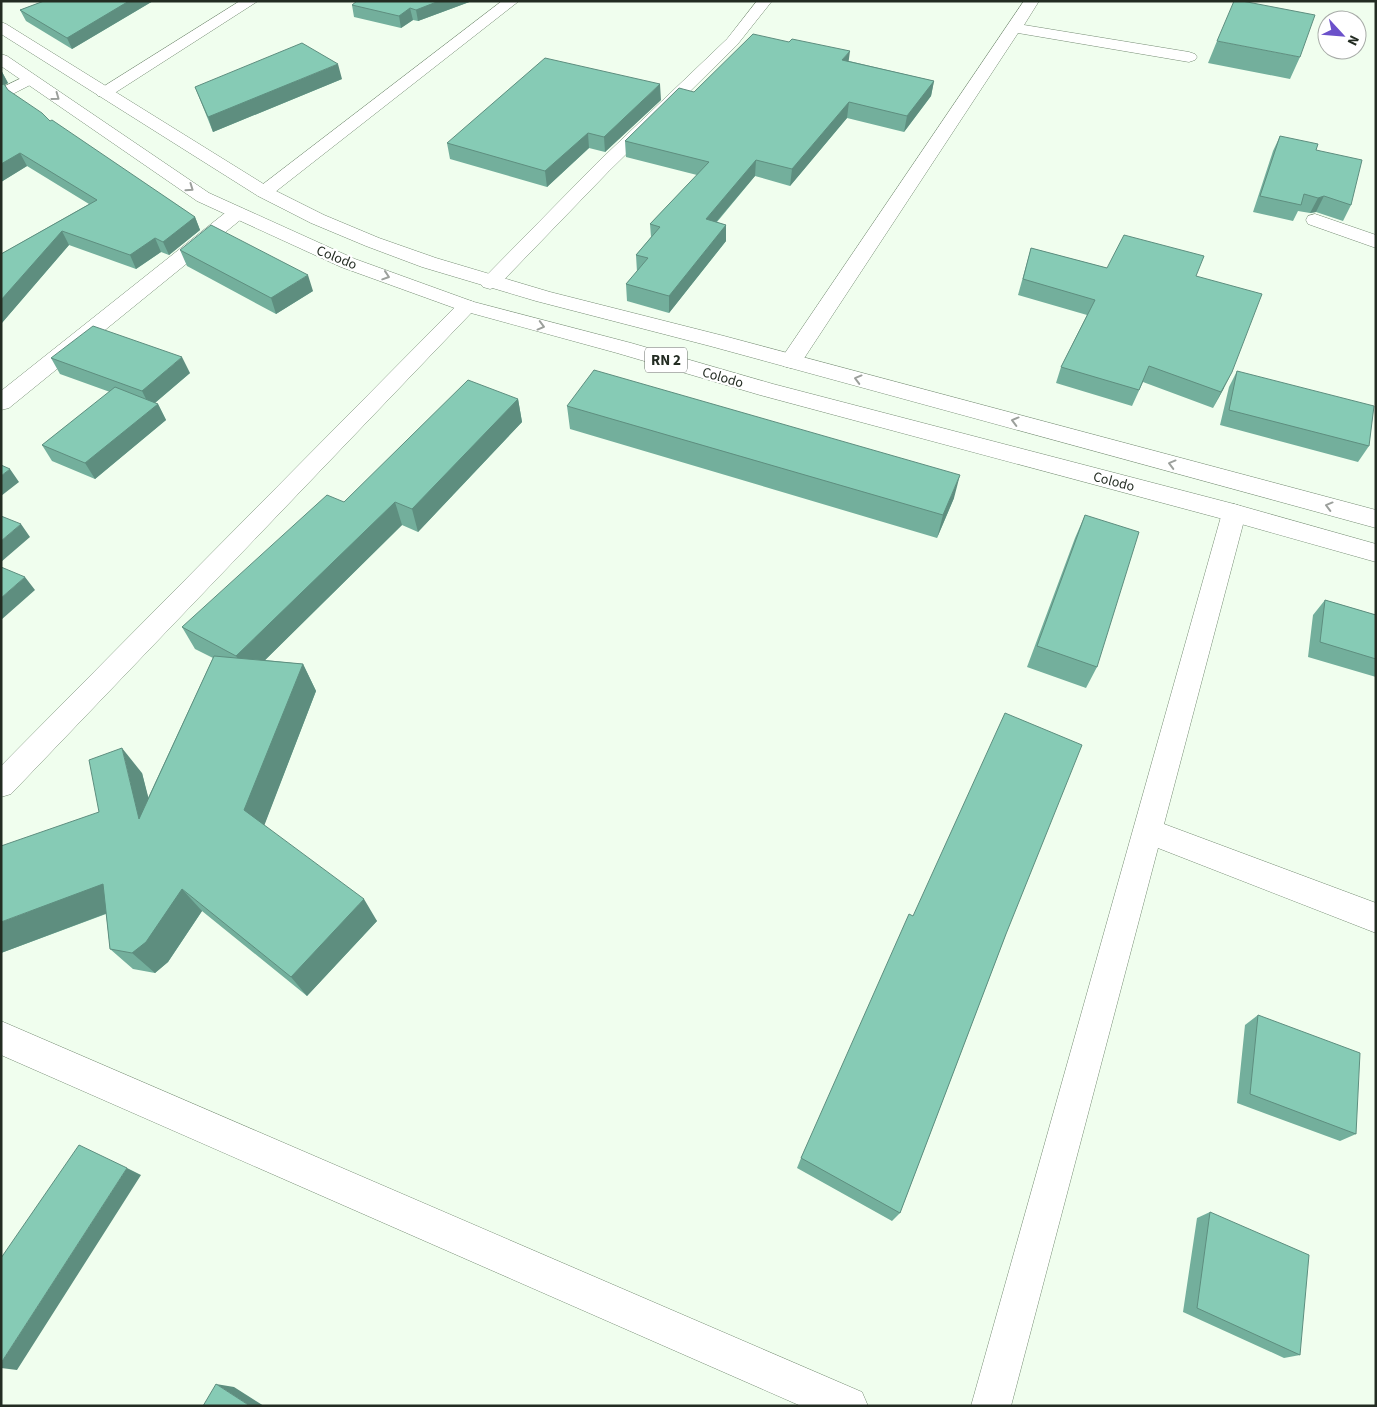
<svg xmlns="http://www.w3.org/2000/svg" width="1377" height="1407" font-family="'Source Sans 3',sans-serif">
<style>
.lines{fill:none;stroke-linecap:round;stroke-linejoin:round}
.street-casing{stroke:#778d75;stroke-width:1}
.primary-casing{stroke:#778d75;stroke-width:1}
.street{fill:#fff;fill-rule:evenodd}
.primary{fill:#fff;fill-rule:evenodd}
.wall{fill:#73af9c}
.shaded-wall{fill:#5e8e7f}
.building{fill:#86cbb5;stroke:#5e8e7f}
.oneway{stroke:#9ca09c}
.labels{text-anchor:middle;stroke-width:4.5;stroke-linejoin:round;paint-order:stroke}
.far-street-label{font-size:14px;fill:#232c22;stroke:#fff}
.shield{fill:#fff;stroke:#656b64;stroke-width:1}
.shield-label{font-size:15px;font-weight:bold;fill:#232c22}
</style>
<rect width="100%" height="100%" fill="#f0feee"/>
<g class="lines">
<defs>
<path id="street" d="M240,1H258L110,96H98L96,93L98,90Z
M502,1H519L270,196L264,197L258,196L255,192L258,188Z
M757,1H772L737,45L609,171L497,287L490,289L483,287L480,283L483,279L597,163L727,39Z
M1024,1H1039L1024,25L1189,52L1195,54L1197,57L1195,60L1189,62L1018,33L799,366L791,368L783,366L780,361L783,356Z
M30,74L36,76L38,79L36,82L1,100V88Z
M237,207L244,209L246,213L244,217L9,408L1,410V391L230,209Z
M1315,214L1376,235V248L1308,224L1306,220L1308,216Z
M467,300L474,302L477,306L474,310L11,794L1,797V766L460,302Z
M1234,504L1243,507L1246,513L1164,824L1376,903V933L1158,848L1011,1406H971L1222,513L1225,507Z
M1,1021L862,1392L868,1406H801L1,1055Z"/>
<path id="primary" d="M1,22L6,24L270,188L324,215L379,238L436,258L550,292L724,336L1376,510V528L710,346L536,301L422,267L366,246L311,223L258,196L1,34Z
M1,54L7,56L209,193L355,259L474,302L631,343L773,384L1234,504L1376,544V562L1234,522L760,395L617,353L460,310L341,267L197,201L1,66Z"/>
</defs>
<use href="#street" class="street-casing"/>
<use href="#primary" class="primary-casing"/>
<use href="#street" class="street"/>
<use href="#primary" class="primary"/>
</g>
<path class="wall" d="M44,1H153L72,49L26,21L20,10Z
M472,1L418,21L413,20L401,28L354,17L352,5Z
M1217,41L1300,57L1290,79L1208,63Z
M849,61L934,81L931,96L904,132L847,118L790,186L755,176L717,222L726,225V241L669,313L627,301L626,284L637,272L636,255L651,237L650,224L697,175L626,157L625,141L694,92Z
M1,70L8,83L5,85L8,90L50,121L195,217L200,230L169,255L161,252L136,269L69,245L1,324V254L89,204L27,166L1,182Z
M342,79L213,132L195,87Z
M661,100L605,152L589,148L547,187L450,159L447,143Z
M1280,136L1316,150L1351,205L1343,221L1316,212L1310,213L1298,211L1293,221L1253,212L1273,151Z
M1031,248L1107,268L1196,276L1224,388L1213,408L1143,382L1132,406L1056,383L1061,367L1087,315L1018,295Z
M180,250L313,291L276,314L187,266Z
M51,358L190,373L155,403L158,404L166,420L95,479L52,461L42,445L110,392L60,374Z
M1237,371L1369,446L1358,462L1220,425L1229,387Z
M518,399L522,422L418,532L402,525L265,660L303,664L316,691L264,825L377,921L307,996L202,911L168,962L155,973L133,969L110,949L106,914L1,953L99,812L142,773L148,798L213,658L195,649L182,627L344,502Z
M567,406L954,498L937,538L570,429Z
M1085,515L1097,667L1086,688L1027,667L1075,538Z
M1325,600L1376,615V677L1308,657L1313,615Z
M913,916L1006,934L900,1213L892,1221L797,1168L801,1158Z
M1258,1015L1356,1134L1340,1141L1237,1103L1245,1025Z
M1210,1212L1300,1355L1284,1358L1183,1312L1197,1218Z"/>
<path class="shaded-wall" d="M129,1H153L72,49L67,38Z
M439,1H472L418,21L416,10Z
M410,8L413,20L401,28L399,16Z
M850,51L848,66L842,60Z
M338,64L342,79L213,132L208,117Z
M1,70L8,83L1,87Z
M934,81L931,96L904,132L907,116Z
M660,84L661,100L605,152L604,137Z
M849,102L847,118L790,186L792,169Z
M588,133L589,148L547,187L545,171Z
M20,153L27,166L1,182V164Z
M756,160L755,176L705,235L706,219Z
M1324,196L1316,212L1310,213L1318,198Z
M195,217L200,230L169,255L163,242Z
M726,225V241L669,313V296Z
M62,231L69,245L1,324V300Z
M155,238L161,252L136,269L130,255Z
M308,275L313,291L276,314L271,298Z
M182,357L190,373L150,407L142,391Z
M1232,372L1224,388L1213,408L1221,392Z
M518,399L522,422L418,532L412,509Z
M158,404L166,420L95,479L85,463Z
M10,469L19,482L1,496V476Z
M960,475L954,498L937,538L943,515Z
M395,502L402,525L248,677L236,656Z
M21,524L30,537L1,562V541Z
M25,577L35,590L1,620V598Z
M303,664L316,691L261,834L244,810Z
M122,748L142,773L160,842L139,819Z
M103,884L126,906L1,953V922Z
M182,889L202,911L168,962L155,973L132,953Z
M364,899L377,921L307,996L291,977Z
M127,1168L141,1175L17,1370L1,1368V1363Z
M216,1384L234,1387L264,1406H250Z"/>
<path class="building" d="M44,1H129L67,38L20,10Z
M357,1H439L416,10L410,8L399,16L352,5Z
M1234,1H1242L1315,15L1300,57L1217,41Z
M753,34L789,42L792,39L850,51L842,60L934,81L907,116L849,102L792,169L756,160L706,219L726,225L669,296L626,284L648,258L636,255L660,227L650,224L709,162L625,141L679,88L694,92Z
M302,43L338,64L208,117L195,87Z
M545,58L660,84L604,137L588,133L545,171L447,143Z
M4,84L8,90L42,113L50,121L52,120L195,217L163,242L155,238L130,255L62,231L1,300V254L97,200L20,153L1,164V85Z
M1280,136L1318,144L1316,150L1362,160L1351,205L1324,196L1318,198L1304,194L1301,205L1260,196Z
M211,225L308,275L271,298L180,250Z
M1124,235L1204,256L1196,276L1262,294L1232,372L1221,392L1149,366L1139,390L1061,367L1095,300L1023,279L1031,248L1107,268Z
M93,326L182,357L142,391L51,358Z
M594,370L960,475L943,515L567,406Z
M1237,371L1374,406L1369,446L1229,410Z
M468,380L518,399L412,509L395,502L236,656L182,627L327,495L344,502Z
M115,387L158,404L85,463L42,445Z
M1,465L10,469L1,476Z
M1085,515L1139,532L1097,667L1037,646Z
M1,516L21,524L1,541Z
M1,567L25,577L1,598Z
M1325,600L1376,615V659L1320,642Z
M214,656L303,664L244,810L364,899L291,977L182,889L146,942L132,953L110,949L103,884L1,922V846L99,812L89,760L122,748L139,819Z
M1005,713L1082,745L1006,934L900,1213L801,1158L909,914L913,916Z
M1258,1015L1360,1053L1356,1134L1250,1094Z
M79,1145L127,1168L1,1363V1258Z
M1210,1212L1309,1255L1300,1355L1197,1308Z
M216,1384L250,1406H203Z"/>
<defs><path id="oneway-chevron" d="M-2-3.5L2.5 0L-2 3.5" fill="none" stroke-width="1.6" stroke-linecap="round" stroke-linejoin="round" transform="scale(1.25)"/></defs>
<g class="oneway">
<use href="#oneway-chevron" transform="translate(56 97) rotate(36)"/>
<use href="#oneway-chevron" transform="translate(190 188) rotate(35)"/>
<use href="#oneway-chevron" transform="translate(386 276) rotate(18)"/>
<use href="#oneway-chevron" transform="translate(541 326) rotate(15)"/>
<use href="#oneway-chevron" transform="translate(858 379) rotate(-165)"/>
<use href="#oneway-chevron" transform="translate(1015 421) rotate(-165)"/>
<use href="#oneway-chevron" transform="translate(1172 464) rotate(-165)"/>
<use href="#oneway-chevron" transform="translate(1329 506) rotate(-165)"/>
</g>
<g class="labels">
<g class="far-street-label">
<text transform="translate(337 257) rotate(22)" y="5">Colodo</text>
<text transform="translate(723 377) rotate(16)" y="5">Colodo</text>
<text transform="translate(1114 481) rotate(15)" y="5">Colodo</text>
</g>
<rect class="shield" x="645" y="347.5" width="42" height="25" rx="4"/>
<g class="shield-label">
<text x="666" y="365">RN 2</text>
</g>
</g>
<rect width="1377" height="1407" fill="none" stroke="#232c22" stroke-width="5"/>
<g transform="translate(1342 35) rotate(116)"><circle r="24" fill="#ffffff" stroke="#a7aba7"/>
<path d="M0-4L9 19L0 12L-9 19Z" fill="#6b51ca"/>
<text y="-8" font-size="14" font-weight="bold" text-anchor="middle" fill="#232c22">N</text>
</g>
</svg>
